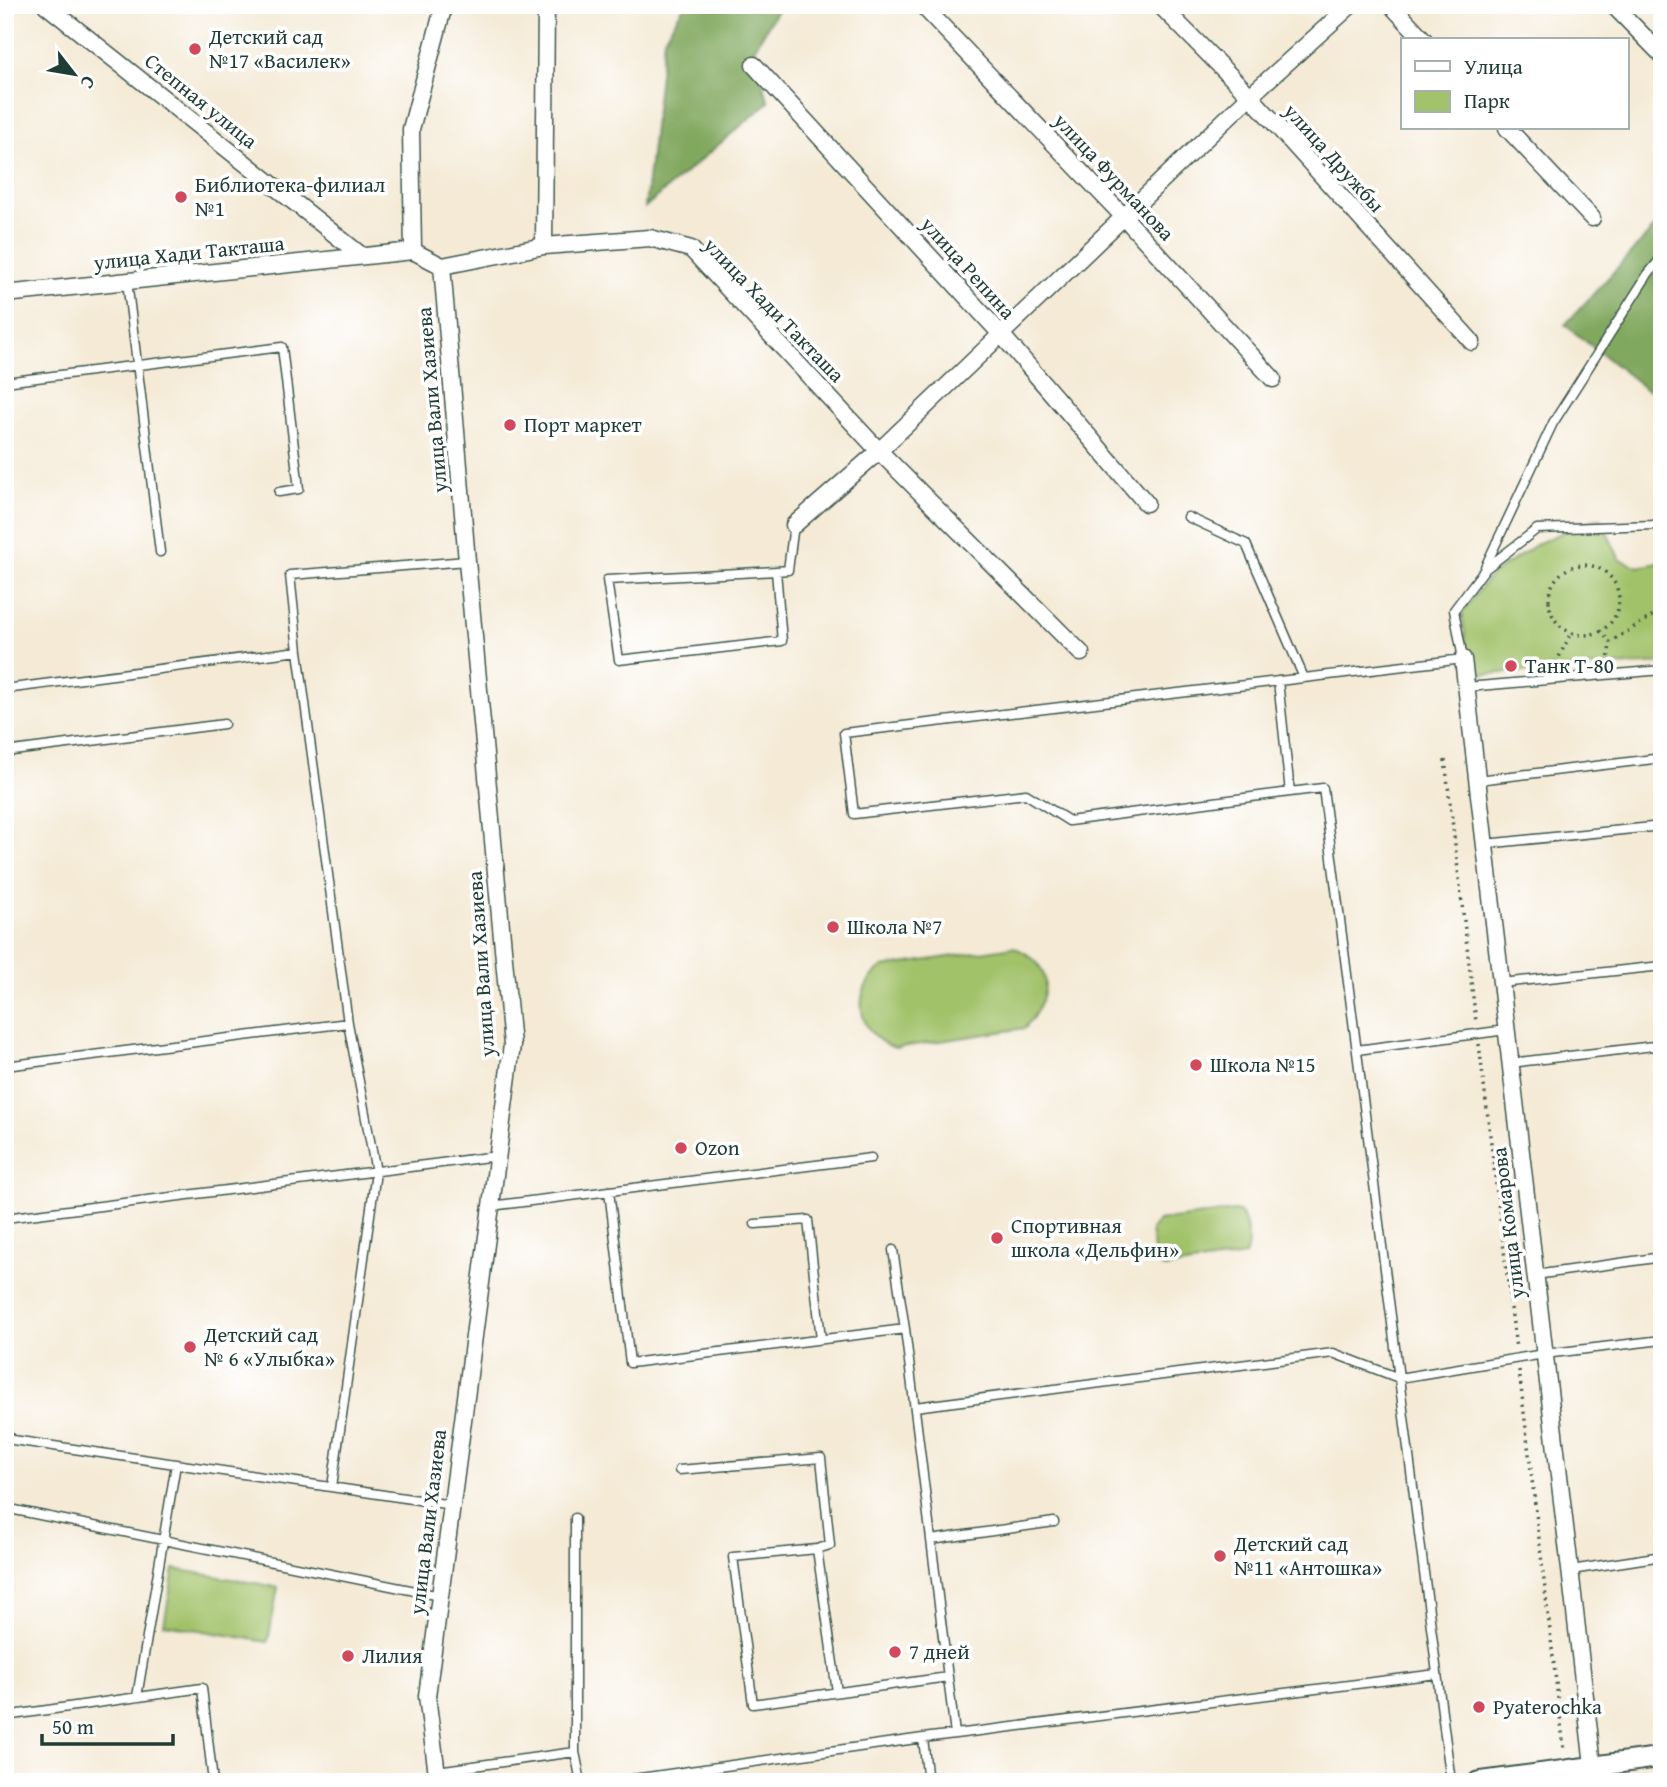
<svg xmlns="http://www.w3.org/2000/svg" width="1667" height="1787" font-family="'Gentium Book Plus',serif">
<style>
.green{fill:#a2c26b;stroke:#608050;stroke-width:2}
.forest{fill:#81a85f;stroke:#50724a;stroke-width:2}
.lines{fill:none;stroke-linecap:round;stroke-linejoin:round}
.service-casing{stroke:#3f574c;stroke-width:11}
.minor-casing{stroke:#3f574c;stroke-width:19}
.tertiary-casing{stroke:#3f574c;stroke-width:23}
.path{stroke:#3f574c;stroke-width:3.5;stroke-dasharray:2 5;stroke-linecap:butt}
.service{stroke:#fff;stroke-width:8}
.minor{stroke:#fff;stroke-width:16}
.tertiary{stroke:#fff;stroke-width:19}
.poi-dot{fill:#d1495b;stroke:#fff;stroke-width:2.5}
.labels{text-anchor:middle;stroke-width:7;stroke-linejoin:round;paint-order:stroke}
.poi-label{font-size:21px;fill:#1f3d34;stroke:#fff;text-anchor:start}
.street-label{font-size:21px;fill:#1f3d34;stroke:#fff}
</style>
<rect width="100%" height="100%" fill="#fff"/>
<filter id="ink" filterUnits="userSpaceOnUse"><feTurbulence type="fractalNoise" baseFrequency=".0143" numOctaves="2"/><feDisplacementMap in="SourceGraphic" scale="14" xChannelSelector="R" yChannelSelector="G"/><feConvolveMatrix kernelMatrix="1 2 1 2 8 2 1 2 1" color-interpolation-filters="sRGB"/></filter>
<filter id="wash" filterUnits="userSpaceOnUse"><feTurbulence type="fractalNoise" baseFrequency=".00686" numOctaves="4" result="noise"/><feDisplacementMap in="SourceGraphic" scale="28" xChannelSelector="R" yChannelSelector="G"/><feGaussianBlur stdDeviation="1.57" result="paint"/><feColorMatrix in="noise" values="0 0 0 0 0 0 0 0 0 0 0 0 0 0 0 0 0 1.4 0 .05"/><feComposite in="paint" operator="in"/></filter>
<g filter="url(#wash)">
<rect width="100%" height="100%" fill="#f4ead6"/>
<path class="green" d="M1600,518L1620,560L1639,567L1662,562V663L1470,675L1462,612L1491,575L1539,543L1581,524Z
M1013,947C1057,965 1050,997 1025,1028L895,1048C857,1036 849,990 883,967Z
M1234,1211L1239,1212C1248,1220 1250,1245 1245,1256L1165,1268L1156,1264L1151,1230L1158,1221Z
M174,1569L278,1587L268,1642L164,1624Z"/>
<path class="forest" d="M685,5H780L752,53L769,102L645,207L664,38Z
M1662,219V396L1647,390L1565,325Z"/>
</g>
<g filter="url(#ink)">
<g class="lines">
<defs>
<path id="service" d="M127,281L160,552
M5,382L282,347L299,489L279,492
M1188,517L1246,544L1304,678
M1485,567L1553,423L1648,274L1662,257
M776,571L782,641L619,660L607,580L776,571L788,570L794,525
M1278,681L1290,792L1069,821L1026,794L854,814L844,733L1463,659L1454,610L1484,570L1537,529L1654,525L1662,520
M1467,687L1662,670
M5,689L298,651
M5,752L224,724
M1478,780L1662,758
M1290,792L1323,788L1451,1782
M1485,844L1662,826
M1501,983L1662,966
M1357,1050L1506,1030
M1510,1063L1662,1045
M5,1066L348,1023
M609,1191L630,1363L905,1329L955,1734
M491,1206L871,1158
M5,1218L497,1156
M755,1224L808,1220L821,1339
M893,1250L905,1329
M1535,1275L1662,1257
M915,1407L1333,1353L1399,1378L1544,1354L1662,1340
M5,1432L13,1440L452,1505
M679,1470L821,1458L830,1545L817,1549L733,1557L753,1704L948,1677
M332,1487L376,1172L348,1023L298,651L290,575L467,561
M5,1508L440,1596
M575,1518V1752
M931,1540L1054,1522
M817,1549L837,1692
M1571,1570L1662,1556
M137,1697L176,1464
M5,1716L202,1688L213,1782
M437,1771L575,1752L581,1782
M612,1782L923,1738
M928,1782L923,1738L1437,1674"/>
<path id="minor" d="M46,5L362,256
M922,5L1123,216L1273,379
M1160,5L1250,96L1472,342
M1391,5L1424,40
M1613,5L1662,55
M754,65L1000,333L1146,503
M1507,128L1592,218
M544,246L546,5
M413,251L411,129L444,5
M5,294L413,251L442,266L544,246L650,238L691,249L879,451L1081,653
M794,525L879,451L1250,96L1351,5
M1463,659L1595,1782
M438,1782L427,1696L512,1045L467,561L442,266"/>
<path id="tertiary" d="M1478,1782L1662,1757"/>
</defs>
<use href="#service" class="service-casing"/>
<use href="#minor" class="minor-casing"/>
<use href="#tertiary" class="tertiary-casing"/>
<path class="path" d="M1549 600a35 35 0 1 1 70 0a35 35 0 1 1-70 0Z
M1600,631L1610,642L1662,610
M1608,664L1610,642
M1553,669L1571,633
M1445,760L1476,1022
M1479,1044L1516,1349
M1519,1370L1564,1749"/>
<use href="#service" class="service"/>
<use href="#minor" class="minor"/>
<use href="#tertiary" class="tertiary"/>
</g>
</g>
<g class="poi-dot">
<circle cx="195" cy="49" r="7"/>
<circle cx="181" cy="197" r="7"/>
<circle cx="510" cy="425" r="7"/>
<circle cx="1511" cy="666" r="7"/>
<circle cx="833" cy="927" r="7"/>
<circle cx="1196" cy="1065" r="7"/>
<circle cx="681" cy="1148" r="7"/>
<circle cx="997" cy="1238" r="7"/>
<circle cx="190" cy="1347" r="7"/>
<circle cx="1220" cy="1556" r="7"/>
<circle cx="895" cy="1652" r="7"/>
<circle cx="348" cy="1656" r="7"/>
<circle cx="1479" cy="1707" r="7"/>
</g>
<g class="labels">
<g class="poi-label">
<text x="209" y="44">Детский сад<tspan x="209" dy="24">№17 «Василек»</tspan></text>
<text x="195" y="192">Библиотека-филиал<tspan x="195" dy="24">№1</tspan></text>
<text x="524" y="432">Порт маркет</text>
<text x="1525" y="673">Танк Т-80</text>
<text x="847" y="934">Школа №7</text>
<text x="1210" y="1072">Школа №15</text>
<text x="695" y="1155">Ozon</text>
<text x="1011" y="1233">Спортивная<tspan x="1011" dy="24">школа «Дельфин»</tspan></text>
<text x="204" y="1342">Детский сад<tspan x="204" dy="24">№ 6 «Улыбка»</tspan></text>
<text x="1234" y="1551">Детский сад<tspan x="1234" dy="24">№11 «Антошка»</tspan></text>
<text x="909" y="1659">7 дней</text>
<text x="362" y="1663">Лилия</text>
<text x="1493" y="1714">Pyaterochka</text>
</g>
<g class="street-label">
<text transform="translate(201 101) rotate(39)" y="7">Степная улица</text>
<text transform="translate(1334 158) rotate(48)" y="7">улица Дружбы</text>
<text transform="translate(1114 177) rotate(47)" y="7">улица Фурманова</text>
<text transform="translate(189 253) rotate(-6)" y="7">улица Хади Такташа</text>
<text transform="translate(968 268) rotate(48)" y="7">улица Репина</text>
<text transform="translate(774 310) rotate(46)" y="7">улица Хади Такташа</text>
<text transform="translate(432 400) rotate(-95)" y="7">улица Вали Хазиева</text>
<text transform="translate(481 964) rotate(-94)" y="7">улица Вали Хазиева</text>
<text transform="translate(1508 1223) rotate(-97)" y="7">улица Комарова</text>
<text transform="translate(428 1522) rotate(-83)" y="7">улица Вали Хазиева</text>
</g>
</g>
<rect width="1667" height="1787" fill="none" stroke="#fff" stroke-width="28"/>
<rect x="1401" y="38" width="228" height="91" fill="#ffffff" stroke="#a5b1ae" stroke-width="2"/>
<rect x="1415" y="61" width="35" height="10" fill="#ffffff" stroke="#a5b1ae" stroke-width="2"/>
<text x="1464" y="74" font-size="21" fill="#1f3d34">Улица</text>
<rect x="1415" y="91" width="35" height="21" fill="#a2c26b" stroke="#a5b1ae" stroke-width="2"/>
<text x="1464" y="108" font-size="21" fill="#1f3d34">Парк</text>
<g transform="translate(74 74) rotate(121)" stroke="#ffffff" stroke-width="5" paint-order="stroke">
<path d="M0-5L12 26L0 18L-12 26Z" fill="#1f3d34"/>
<text y="-10" font-size="19" font-weight="bold" text-anchor="middle" fill="#1f3d34">С</text>
</g>
<path d="M42 1734v10h131v-10" fill="none" stroke="#1f3d34" stroke-width="3.5"/>
<text x="52" y="1734" font-size="21" fill="#1f3d34" stroke="#ffffff" stroke-width="5" paint-order="stroke">50 m</text>
</svg>
